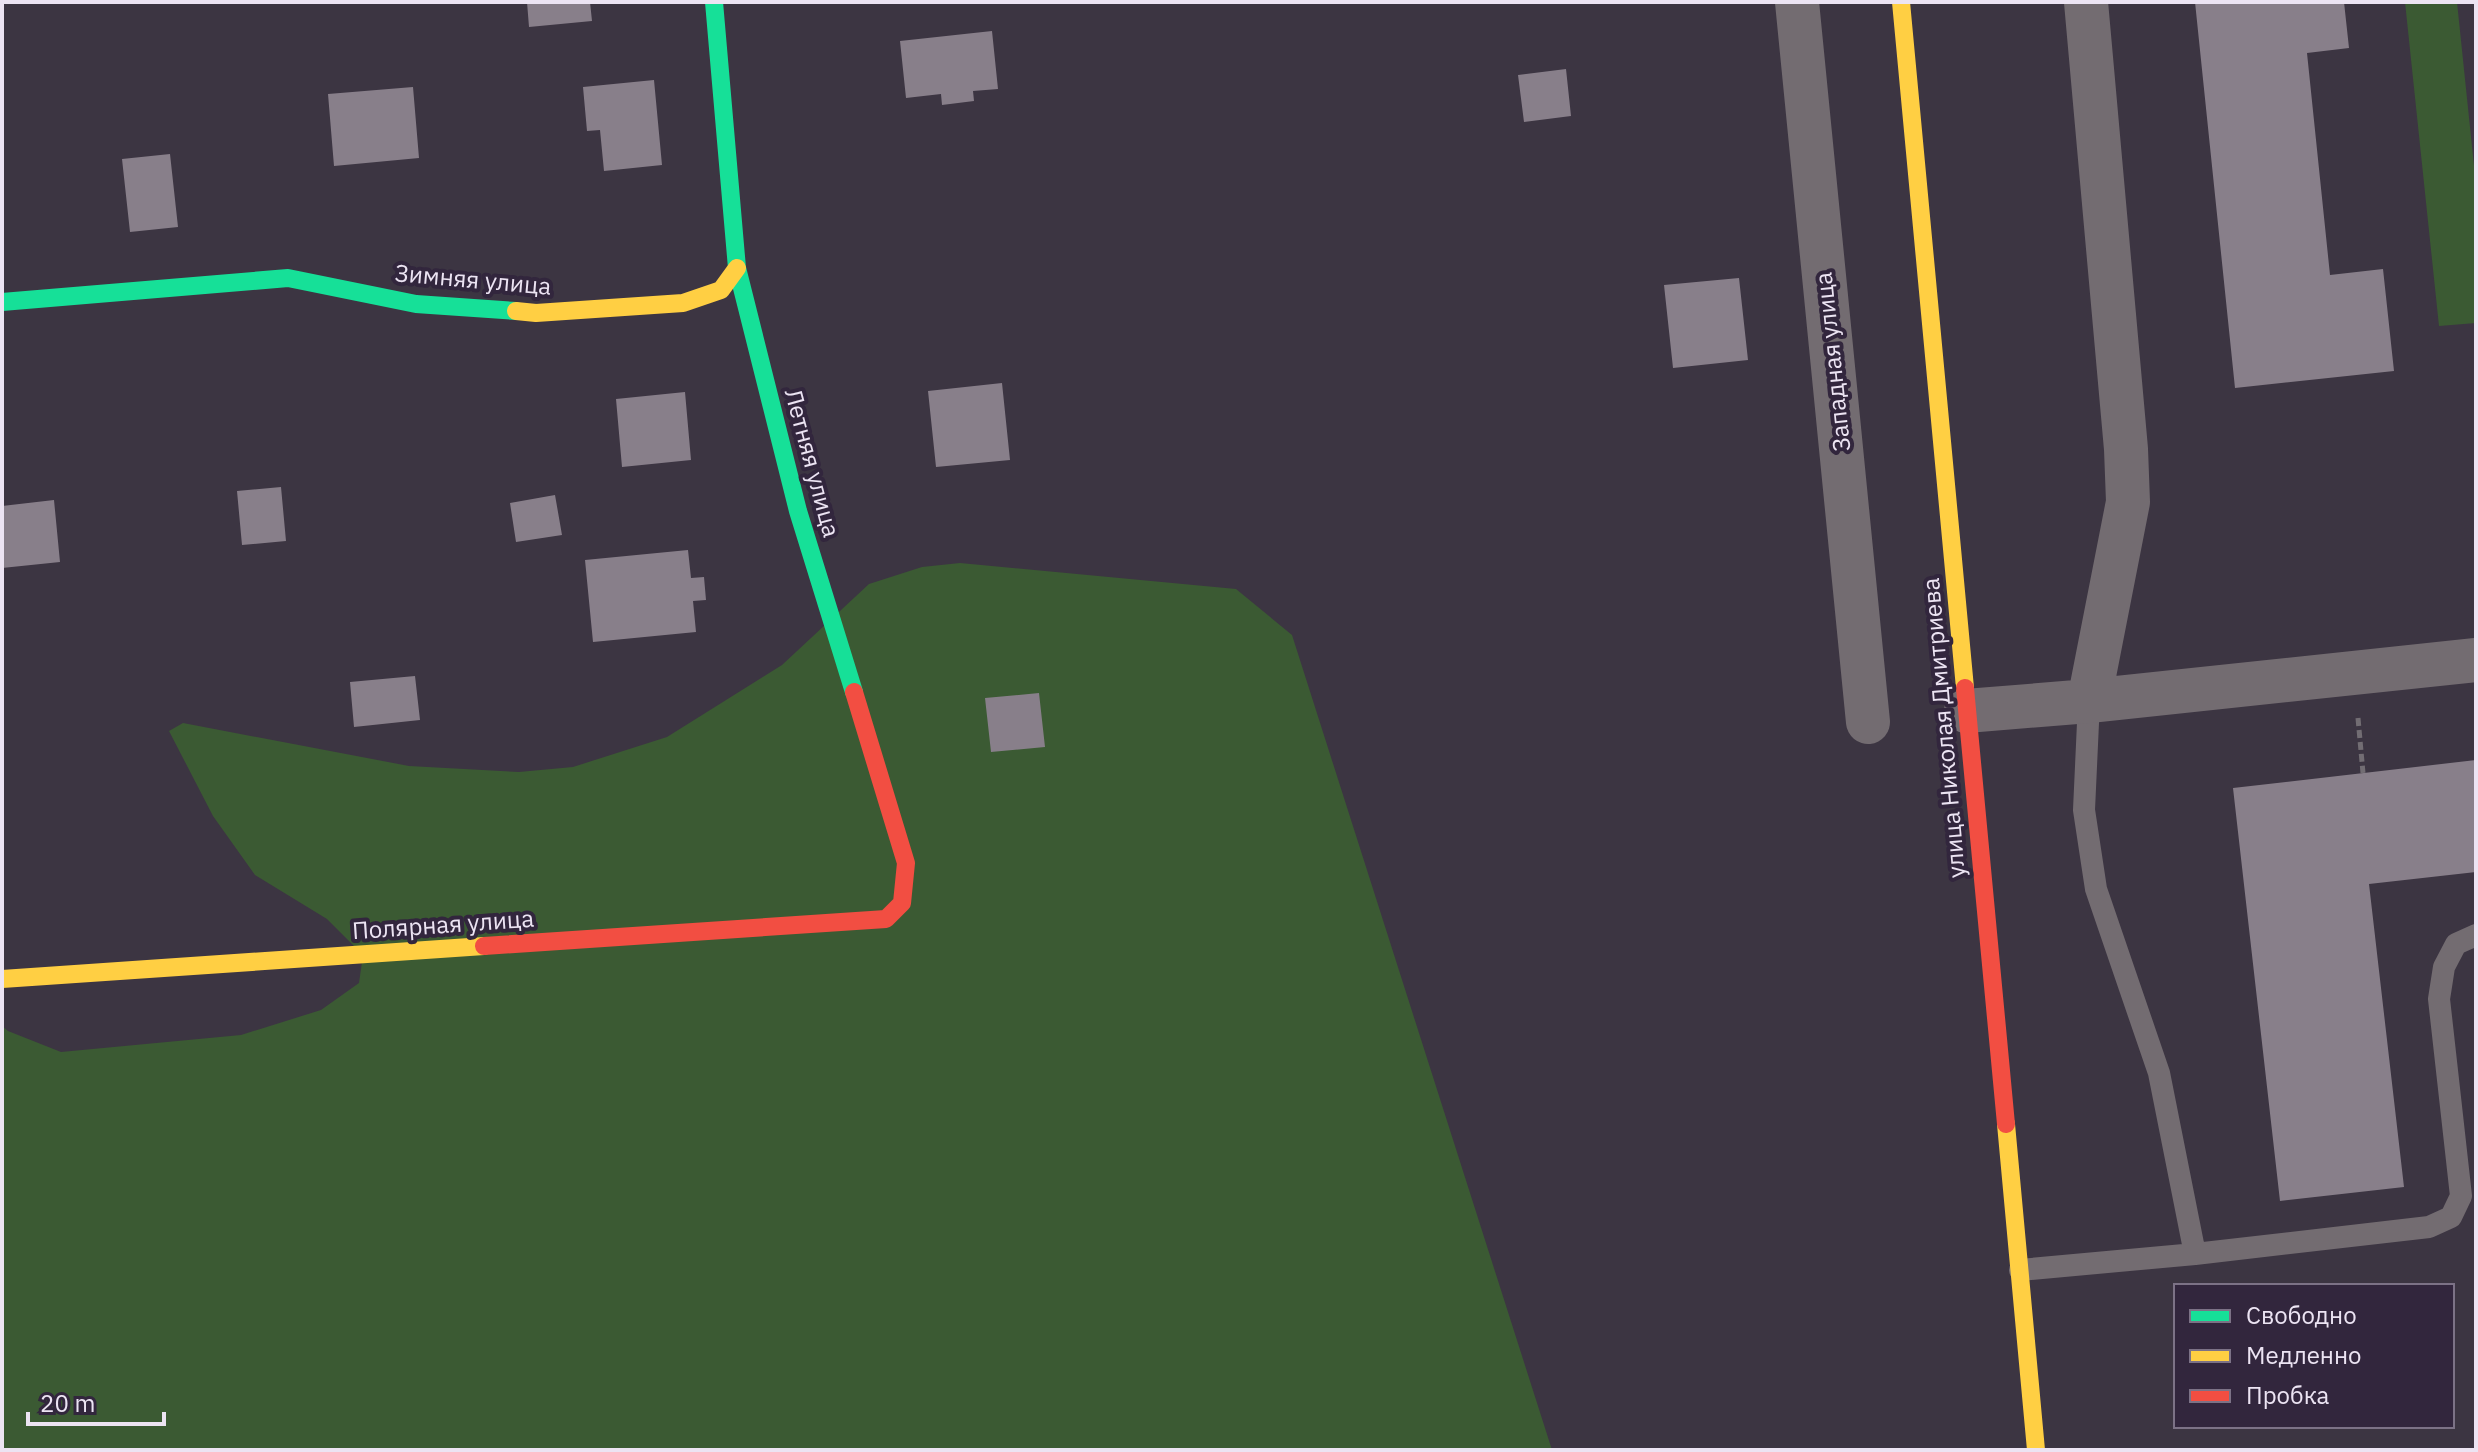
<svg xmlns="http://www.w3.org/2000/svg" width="2478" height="1452" font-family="'IBM Plex Sans',sans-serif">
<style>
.green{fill:#3b5a33}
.building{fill:#887f8a}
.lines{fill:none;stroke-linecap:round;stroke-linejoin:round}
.path{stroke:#726d73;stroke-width:5;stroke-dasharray:8 4;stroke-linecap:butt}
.lane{stroke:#736c71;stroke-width:22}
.street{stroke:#736c71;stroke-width:44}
.fast{stroke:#16e098;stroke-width:18}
.slow{stroke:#ffcf43;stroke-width:18}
.jam{stroke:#f24e42;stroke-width:18}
.labels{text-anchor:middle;stroke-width:8;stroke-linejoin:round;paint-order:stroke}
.street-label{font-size:24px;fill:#ece4f3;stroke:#32263d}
</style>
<rect width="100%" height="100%" fill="#3c3542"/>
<path class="green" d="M2405,2H2457L2476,185V323L2439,326Z
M960,563L1236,589L1292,635L1552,1450H2V1026L8,1031L61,1052L241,1035L321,1010L359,983L363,955L327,919L255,875L213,816L169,731L183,723L409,766L519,772L573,767L667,737L782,665L869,584L922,567Z"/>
<path class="building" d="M527,2H590L592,21L529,27Z
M2195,2H2344L2349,48L2307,53L2330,275L2383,269L2394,371L2235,388Z
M992,31L998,89L973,91L974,101L942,105L941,94L906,98L900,41Z
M1566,69L1571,116L1524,122L1518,75Z
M654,80L662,165L604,171L600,130L587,131L583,87Z
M413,87L419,158L334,166L328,94Z
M170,154L178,227L130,232L122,159Z
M1739,278L1748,360L1673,368L1664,285Z
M1002,383L1010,460L936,467L928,391Z
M685,392L691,460L622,467L616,399Z
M281,487L286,541L242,545L237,491Z
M555,495L562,535L516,542L510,503Z
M54,500L60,562L2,568V506Z
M688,550L691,578L704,577L706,600L693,601L696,632L593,642L585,560Z
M415,676L420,720L354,727L350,682Z
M1039,693L1045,747L991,752L985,698Z
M2476,760V872L2369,884L2404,1187L2280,1201L2233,788Z"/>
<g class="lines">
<path class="path" d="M2358,718L2363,773"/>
<path class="lane" d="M2089,701L2084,810L2096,889L2159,1073L2195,1254
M2020,1270L2195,1254L2429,1227L2451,1217L2461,1196L2439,999L2444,967L2456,944L2476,935"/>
<path class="street" d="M1797,2L1868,722
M2086,2L2126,449L2128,502L2089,701
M1966,711L2089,701L2476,660"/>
<path class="fast" d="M714,2L737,268L798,511L854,692
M2,302L288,278L416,304L516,311"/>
<path class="slow" d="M1901,2L1965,688
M516,311L536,313L683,303L721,290L737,268
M2,979L484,946
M2006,1124L2036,1450"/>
<path class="jam" d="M1965,688L2006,1124
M484,946L886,919L902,903L906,863L854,692"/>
</g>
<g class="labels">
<g class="street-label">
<text transform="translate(473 280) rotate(5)" y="8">Зимняя улица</text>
<text transform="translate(1833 362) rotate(-96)" y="8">Западная улица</text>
<text transform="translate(812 463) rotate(75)" y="8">Летняя улица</text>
<text transform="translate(1944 728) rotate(-95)" y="8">улица Николая Дмитриева</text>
<text transform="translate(443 925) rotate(-4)" y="8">Полярная улица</text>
</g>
</g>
<rect width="2478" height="1452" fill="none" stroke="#ece4f3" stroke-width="8"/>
<rect x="2174" y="1284" width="280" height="144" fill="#32263d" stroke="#7c7286" stroke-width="2"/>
<rect x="2190" y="1310" width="40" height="12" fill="#16e098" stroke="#7c7286" stroke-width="2"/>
<text x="2246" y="1324" font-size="24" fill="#ece4f3">Свободно</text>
<rect x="2190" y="1350" width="40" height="12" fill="#ffcf43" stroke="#7c7286" stroke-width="2"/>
<text x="2246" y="1364" font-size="24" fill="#ece4f3">Медленно</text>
<rect x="2190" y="1390" width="40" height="12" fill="#f24e42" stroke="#7c7286" stroke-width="2"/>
<text x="2246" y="1404" font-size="24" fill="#ece4f3">Пробка</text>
<path d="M28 1412v12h136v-12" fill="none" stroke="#ece4f3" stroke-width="4"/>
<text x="40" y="1412" font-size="24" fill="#ece4f3" stroke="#32263d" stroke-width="6" paint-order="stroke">20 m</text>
</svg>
